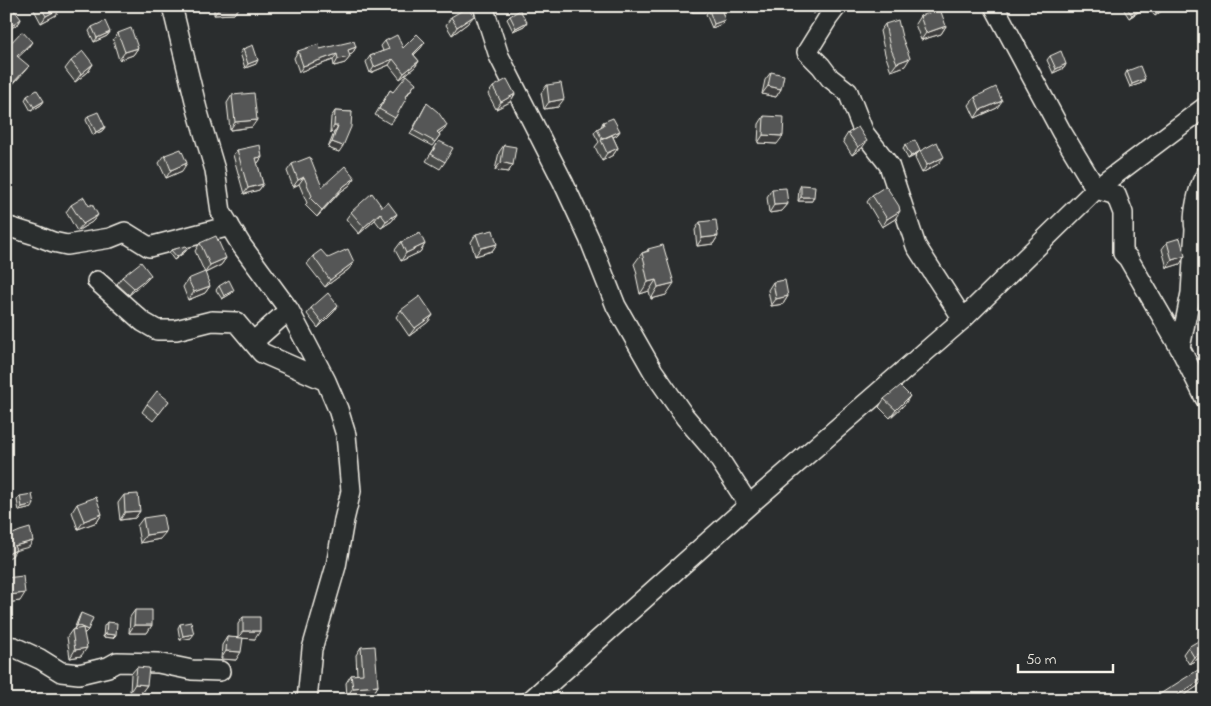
<svg xmlns="http://www.w3.org/2000/svg" width="1211" height="706" font-family="'Indie Flower',sans-serif">
<style>
.lines{fill:none;stroke-linecap:round;stroke-linejoin:round}
.minor-casing{stroke:#f4f1e8;stroke-width:22}
.minor{stroke:#2a2d2e;stroke-width:19}
.wall{fill:#494b4a;stroke:#f4f1e8}
.shaded-wall{fill:#3c3d3c;stroke:#f4f1e8}
.building{fill:#555756;stroke:#f4f1e8}
</style>
<rect width="100%" height="100%" fill="#2a2d2e"/>
<filter id="ink" filterUnits="userSpaceOnUse"><feTurbulence type="fractalNoise" baseFrequency=".02" numOctaves="2"/><feDisplacementMap in="SourceGraphic" scale="10" xChannelSelector="R" yChannelSelector="G"/><feConvolveMatrix kernelMatrix="1 2 1 2 8 2 1 2 1" color-interpolation-filters="sRGB"/></filter>
<g filter="url(#ink)">
<g class="lines">
<defs>
<path id="minor" d="M172,6L197,109L215,170L221,212L242,246L289,310L326,381
M483,6L499,56L563,182L589,238L616,306L653,371L685,417L714,451L749,505
M837,6L828,18L807,52L821,66L830,78L848,92L864,133L889,165L916,246L963,319
M994,6L1061,131L1096,189L1116,195L1123,213V253L1128,258L1180,348L1205,398
M6,226L35,235L53,242L67,245L110,238L125,232L149,247L230,226
M97,281L143,322L157,330H176L212,321L236,322L262,353L326,381L338,409L346,435L351,491L344,520L336,566L312,649L307,700
M253,342L289,310
M1180,348L1191,293L1195,229C1192,216 1198,188 1205,176
M6,646L14,647L40,659L61,672L79,674L108,667L117,662L158,663L192,670L220,671
M531,700L749,505L963,319L1096,189L1205,107"/>
</defs>
<use href="#minor" class="minor-casing"/>
<use href="#minor" class="minor"/>
</g>
<path class="wall" d="M32,6H60L56,15L41,23Z
M214,6H240V7L234,14L214,15Z
M559,6H573L571,9L561,12Z
M692,6H709L705,12H692Z
M805,6H822L814,14Z
M852,6H864L857,12Z
M1127,6L1140,11L1129,18L1124,10Z
M1149,6H1168L1155,16L1148,8Z
M709,10L725,20L722,24L712,28L706,14Z
M510,16L527,22L524,26L513,31L507,19Z
M920,16L946,26L941,34L921,40L915,24Z
M6,17L21,19L19,23L7,31L6,30Z
M451,17L468,23L452,35L446,25Z
M885,24L905,66L891,71L885,54L880,31Z
M92,27L110,32L107,36L94,42L89,31Z
M118,33L138,48L133,55L119,60L113,40Z
M385,41L403,48H421L414,55L419,61L415,67L400,79L389,65L370,73L366,62L370,56L383,51L381,46Z
M356,47L352,54L349,55L350,57L345,63L334,66L333,60L299,72L294,58L298,51L320,49Z
M243,49L256,64L245,68L240,53Z
M1050,56L1066,64L1064,68L1053,73L1047,60Z
M71,61L93,64L88,72L75,82L65,69Z
M1127,71L1142,83L1130,87L1125,75Z
M771,72L781,89L776,97L762,94L765,80Z
M416,83L406,97L395,118L390,124L375,115L390,90L393,92Z
M547,85L558,107L544,109L541,93Z
M493,87L515,94L510,102L496,109L488,94Z
M232,95L252,127L230,130L227,103Z
M27,96L44,101L41,105L31,111L25,100Z
M975,97L997,108L975,118L969,105Z
M427,103L445,129L439,133L440,135L432,146L410,134Z
M335,111L352,112L339,152L328,148L334,133L330,132L331,117Z
M88,116L105,127L102,131L93,135L86,120Z
M764,116L777,144L758,143L759,124Z
M603,122L620,131L617,135L613,137L618,148L613,155L602,161L595,147L599,142L594,133L597,129L601,127Z
M848,133L862,148L852,155L843,141Z
M439,141L445,162L440,169L426,161Z
M504,145L513,165L508,172L495,170L499,152Z
M905,145L920,150L938,164L922,173L915,158L916,155L908,159L903,148Z
M237,150L262,157L258,163H257L263,184L259,190L244,194L233,155Z
M165,155L182,171L166,178L159,163Z
M292,164L322,187L355,178L350,185L339,193L317,217L305,205L307,203L299,184L293,187L287,171Z
M801,185L812,201H798L799,189Z
M772,189L788,204L782,211L769,213L767,197Z
M872,195L895,219L882,227L867,202Z
M71,205L89,206L98,215L92,222L77,231L66,212Z
M351,212L397,214L392,221L381,228L375,220L359,234L346,219Z
M700,222L718,236L713,244L697,246L695,230Z
M476,234L497,244L492,251L475,256L471,242Z
M401,242L425,244L420,252L401,261L395,250Z
M1167,242L1180,264L1167,268L1162,249Z
M200,243L226,258L221,265L205,273L195,251Z
M188,248L185,252L174,260L169,253L171,250Z
M648,249L666,295L651,299L649,291L640,294L636,275L637,273L634,264L642,253L647,251Z
M313,256L328,258L349,269L325,287L307,264Z
M151,275L146,281L129,295L117,284L122,277Z
M188,279L210,286L205,293L188,300L183,287Z
M773,282L788,296L783,304L771,306L768,290Z
M219,286L232,293L222,299L216,290Z
M311,308L334,312L318,328L307,314Z
M401,310L433,315L428,322L409,336L396,317Z
M884,399L905,404L890,418L879,407Z
M169,401L153,421L142,412L147,404Z
M124,495L140,511L135,518L120,520L118,503Z
M20,496L32,508L19,511L17,500Z
M77,504L102,514L97,522L78,529L72,512Z
M143,518L160,539L140,543L137,526Z
M6,578L20,601L6,603Z
M135,610L152,625L147,633H129L130,617Z
M81,613L88,630L85,633H84L81,656L70,658L67,637L72,630L74,629L79,617Z
M243,617L255,639L243,638L236,660L221,659L222,645L227,637L238,638V624Z
M107,622L113,638L103,637L104,626Z
M180,624L191,638L180,640L178,628Z
M361,647L378,686L373,694L347,696L346,683L351,675H357L356,655Z
M1188,647L1205,655L1189,664L1183,654Z
M137,667L147,685L141,693L130,692L131,674Z
M1204,678L1198,686L1177,700H1155L1160,694Z"/>
<path class="shaded-wall" d="M571,6H573L571,9L561,12L564,8Z
M696,6H709L705,12H692Z
M820,6H822L814,14Z
M1163,6H1168L1155,16L1160,9Z
M240,7L234,14L214,15L220,8Z
M1143,7L1140,11L1129,18L1132,15Z
M61,8L56,15L41,23L46,16Z
M474,16L468,23L452,35L457,27Z
M21,19L19,23L7,31L10,27Z
M725,20L722,24L712,28L714,24Z
M527,22L524,26L513,31L516,28Z
M946,26L941,34L921,40L926,33Z
M110,32L107,36L94,42L97,38Z
M32,42L27,49L13,62L17,56Z
M425,42L421,48L409,59L413,54Z
M356,47L352,54L344,57L348,50Z
M138,48L133,55L119,60L125,52Z
M337,54L333,60L299,72L303,66Z
M350,57L345,63L334,66L338,59Z
M910,58L905,66L891,71L897,63Z
M393,59L389,65L370,73L374,67Z
M258,60L256,64L245,68L248,64Z
M419,61L415,67L400,79L404,73Z
M93,64L88,72L75,82L81,74Z
M1066,64L1064,68L1053,73L1056,69Z
M29,66L24,72L6,92V88Z
M1145,79L1142,83L1130,87L1132,84Z
M768,86L781,89L776,97L762,94Z
M515,94L510,102L496,109L501,102Z
M564,99L558,107L544,109L549,102Z
M44,101L41,105L31,111L34,107Z
M1002,101L997,108L975,118L980,110Z
M257,120L252,127L230,130L235,122Z
M447,125L445,129L435,136L437,132Z
M334,126H338L334,133L330,132Z
M105,127L102,131L93,135L96,132Z
M620,131L617,135L602,142V139Z
M763,135L783,136L777,144L758,143Z
M867,141L862,148L852,155L858,147Z
M332,142L343,146L339,152L328,148Z
M618,148L613,155L602,161L607,153Z
M919,152L916,155L908,159L911,156Z
M262,157L258,163L252,164L256,158Z
M944,157L938,164L922,173L927,165Z
M501,162L513,165L508,172L495,170Z
M187,163L182,171L166,178L171,170Z
M304,177L299,184L293,187L298,180Z
M355,178L350,185L339,193L317,217L322,210L344,186Z
M263,184L259,190L244,194L248,188Z
M801,197H814L812,201H798Z
M788,204L782,211L769,213L774,205Z
M900,211L895,219L882,227L887,219Z
M380,213L375,220L359,234L364,227Z
M397,214L392,221L381,228L386,221Z
M98,215L92,222L77,231L83,224Z
M718,236L713,244L697,246L702,238Z
M425,244L420,252L401,261L406,253Z
M497,244L492,251L475,256L481,248Z
M188,248L185,252L174,260L177,257Z
M1185,256L1180,264L1167,268L1172,260Z
M226,258L221,265L205,273L210,265Z
M354,262L349,269L325,287L330,280Z
M151,275L146,281L129,295L134,288Z
M656,280L649,291L640,294L648,282Z
M674,283L666,295L651,299L658,287Z
M210,286L205,293L188,300L194,292Z
M234,290L232,293L222,299L224,296Z
M788,296L783,304L771,306L776,299Z
M338,306L334,312L318,328L322,322Z
M433,315L428,322L409,336L415,328Z
M910,396L905,404L890,418L896,410Z
M34,504L32,508L19,511L22,507Z
M140,511L135,518L120,520L125,512Z
M102,514L97,522L78,529L84,521Z
M166,532L160,539L140,543L146,535Z
M33,541L29,547L10,552L14,546Z
M16,550L12,556L6,559V555Z
M25,593L20,601L6,603V599L9,595Z
M77,625L88,630L85,633L74,629Z
M134,625H152L147,633H129Z
M243,631H260L255,639L238,638Z
M106,634L116,635L113,638L103,637Z
M194,634L191,638L180,640L183,636Z
M87,648L81,656L70,658L75,650Z
M1205,650V655L1189,664L1194,657Z
M226,651L241,652L236,660L221,659Z
M1204,678L1198,686L1177,700H1170Z
M135,684L147,685L141,693L130,692Z
M378,686L373,694L347,696L353,688Z"/>
<path class="building" d="M40,6H60L61,8L46,16Z
M220,6H240V7L220,8Z
M563,6H571L564,8Z
M720,6L725,20L714,24L709,10Z
M1142,6L1143,7L1132,15L1126,7Z
M468,7L474,16L457,27L451,17Z
M940,9L946,26L926,33L920,16Z
M520,10L527,22L516,28L510,16Z
M15,11L21,19L10,27L6,22V17Z
M898,20L902,37L910,58L897,63L890,47L885,24Z
M105,21L110,32L97,38L92,27Z
M131,28L138,48L125,52L118,33Z
M22,31L32,42L17,56L29,66L12,84L6,88V70L8,69L6,68V50H8L7,47Z
M417,34L425,42L413,54L419,61L404,73L393,59L374,67L370,56L389,49L385,41L397,35L403,48Z
M354,41L356,47L348,50L350,57L338,59L337,54L303,66L298,51L319,44L320,49Z
M253,45L258,60L248,64L243,49Z
M83,51L93,64L81,74L71,61Z
M1061,51L1066,64L1056,69L1050,56Z
M1140,66L1145,79L1132,84L1127,71Z
M771,72L784,75L781,89L768,86Z
M407,75L416,83L405,97H407L395,118L379,109L390,90L393,92Z
M507,79L515,94L501,102L493,87Z
M561,83L564,99L549,102L547,85Z
M996,87L1002,101L980,110L975,97Z
M37,90L44,101L34,107L27,96Z
M254,93L257,120L235,122L232,95Z
M427,103L438,112L447,125L437,132L440,135L435,142L413,130Z
M335,111L352,112L351,127L343,146L332,142L338,126H334Z
M98,112L105,127L96,132L88,116Z
M764,116L784,117L783,136L763,135Z
M613,118L620,131L602,139L597,129L604,125L603,122Z
M858,127L867,141L858,147L848,133Z
M612,135L618,148L607,153L601,140Z
M915,140L920,151L911,156L905,145Z
M439,141L453,148L445,162L431,154Z
M937,142L944,157L927,165L920,151Z
M260,145L262,157L256,158L263,184L248,188L237,150Z
M504,145L516,147L513,165L501,162Z
M181,149L187,163L171,170L165,155Z
M310,157L322,187L345,166L355,178L344,186L322,210L310,198L312,196L304,177L298,180L292,164Z
M801,185L815,186L814,197H801Z
M886,186L899,206L900,211L887,219L872,195Z
M786,188L788,204L774,205L772,189Z
M372,193L382,207L388,202L397,214L386,221L380,213L364,227L351,212Z
M84,197L89,206L92,204L98,215L83,224L71,205Z
M716,220L718,236L702,238L700,222Z
M493,230L497,244L481,248L476,234Z
M420,233L425,244L406,253L401,242Z
M216,236L226,258L210,265L200,243Z
M1180,238L1185,256L1172,260L1167,242Z
M663,245L674,283L658,287L656,280L648,282L644,264H645L642,253L649,251L648,249Z
M186,246L188,248L177,257L171,250Z
M348,249L354,262L330,280L313,256L321,250L328,258Z
M141,262L151,275L134,288L122,277Z
M205,272L210,286L194,292L188,279Z
M229,280L234,290L224,296L219,286Z
M785,280L788,296L776,299L773,282Z
M328,293L338,306L322,322L311,308Z
M420,296L433,315L415,328L401,310Z
M900,386L910,396L896,410L884,399Z
M157,391L169,401L159,414L147,404Z
M32,494L34,504L22,507L20,496Z
M138,494L140,511L125,512L124,495Z
M96,497L102,514L84,521L77,504Z
M163,515L166,532L146,535L143,518Z
M30,528L33,541L14,546L16,550L6,555V537L20,531Z
M23,576L25,593L9,595L6,578Z
M135,610H152V625H134Z
M81,613L93,618L88,630L77,625Z
M243,617H260V631H243Z
M107,622L117,623L116,635L106,634Z
M191,622L194,634L183,636L180,624Z
M83,628L87,648L75,650L72,630Z
M227,637L243,638L241,652L226,651Z
M1205,637V650L1194,657L1188,647Z
M375,646L378,686L353,688L351,675L363,674L361,647Z
M137,667L149,668L147,685L135,684Z
M1198,670L1204,678L1170,700H1163L1160,694Z
M235,697L236,700H227Z"/>
</g>
<rect width="1211" height="706" fill="none" stroke="#2a2d2e" stroke-width="25"/>
<rect x="12" y="12" width="1186" height="681" fill="none" stroke="#f4f1e8" stroke-width="2" filter="url(#ink)"/>
<path d="M1018 664v8h95v-8" fill="none" stroke="#f4f1e8" stroke-width="2.5"/>
<text x="1026" y="664" font-size="15" fill="#f4f1e8" stroke="#2a2d2e" stroke-width="4" paint-order="stroke">50 m</text>
</svg>
